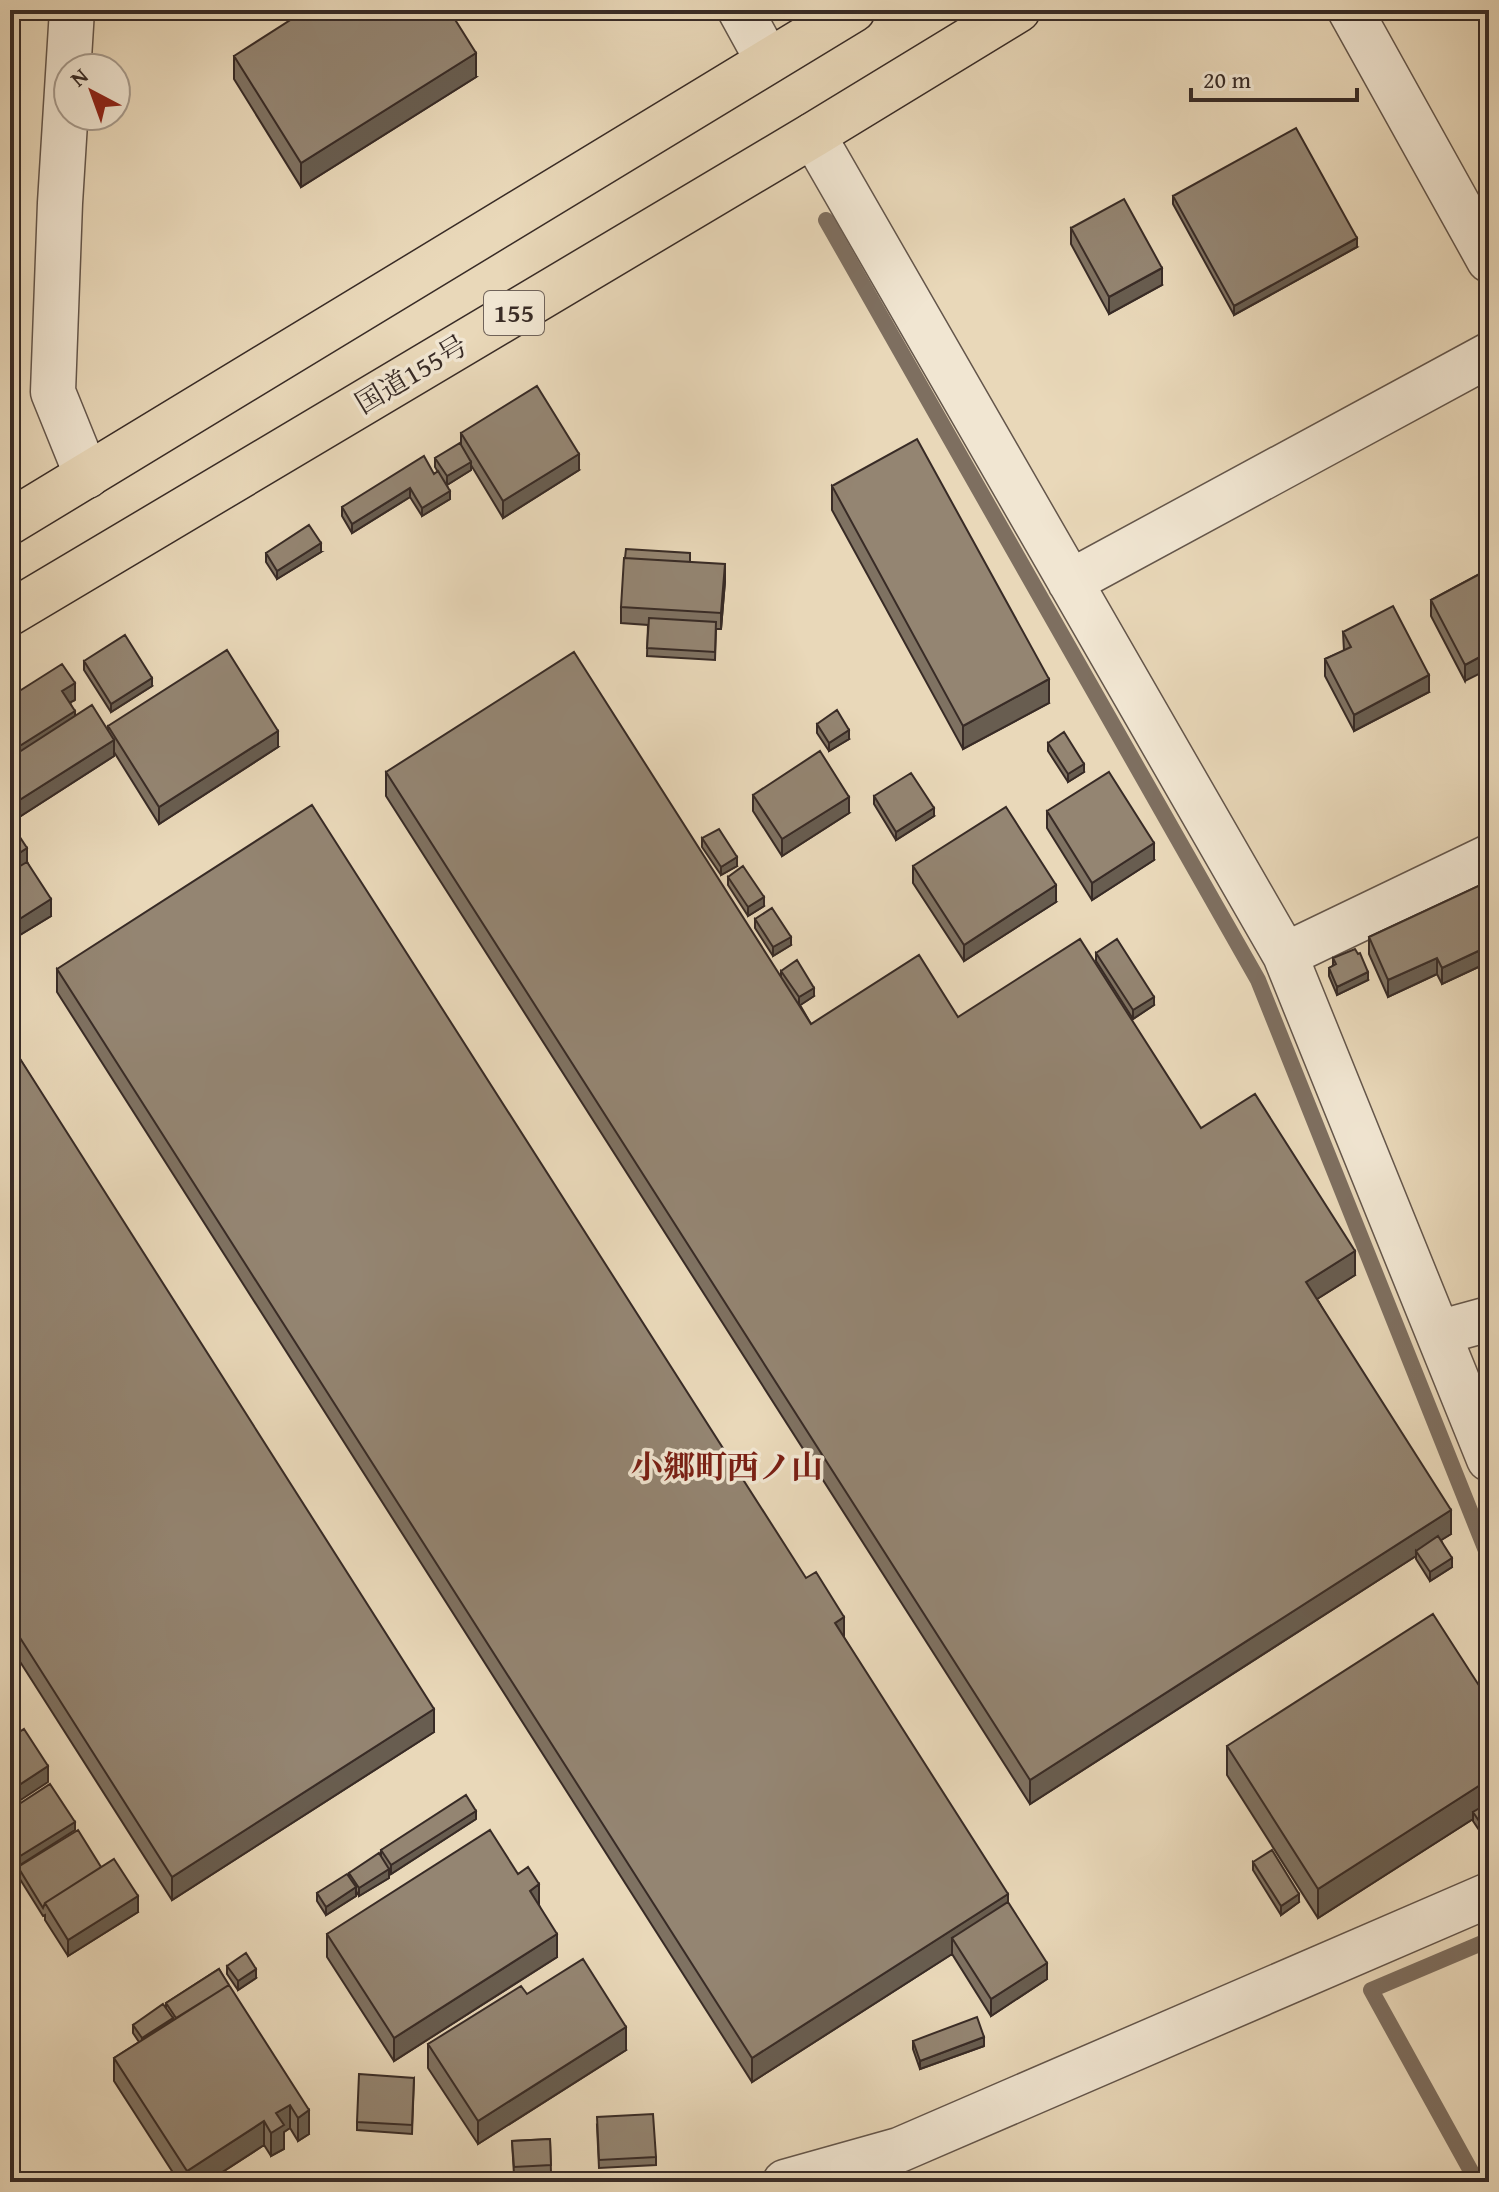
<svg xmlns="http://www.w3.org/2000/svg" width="1499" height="2192" font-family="'Gentium Book Plus','Noto Serif JP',serif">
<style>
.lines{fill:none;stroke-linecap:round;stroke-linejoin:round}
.stream{stroke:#7e6f60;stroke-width:16}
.minor-casing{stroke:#64564b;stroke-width:47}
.highway-casing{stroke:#382b26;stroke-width:47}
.minor{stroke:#f1e6d2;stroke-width:44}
.highway{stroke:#e9d8b9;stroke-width:44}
.wall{fill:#7f7262;stroke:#382b26;stroke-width:2}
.shaded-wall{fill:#685d50;stroke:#382b26;stroke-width:2}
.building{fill:#948572;stroke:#382b26;stroke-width:2}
.labels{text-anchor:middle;stroke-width:7;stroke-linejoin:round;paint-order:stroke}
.shield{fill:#f1e6d2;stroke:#70635a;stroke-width:2}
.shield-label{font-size:26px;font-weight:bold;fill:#382b26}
.street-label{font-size:28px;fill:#382b26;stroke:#f1e6d2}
.quarter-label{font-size:32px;font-weight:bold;fill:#7a1f14;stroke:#f1e6d2}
</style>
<rect width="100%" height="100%" fill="#e9d8b9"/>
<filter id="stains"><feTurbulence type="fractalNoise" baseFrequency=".0025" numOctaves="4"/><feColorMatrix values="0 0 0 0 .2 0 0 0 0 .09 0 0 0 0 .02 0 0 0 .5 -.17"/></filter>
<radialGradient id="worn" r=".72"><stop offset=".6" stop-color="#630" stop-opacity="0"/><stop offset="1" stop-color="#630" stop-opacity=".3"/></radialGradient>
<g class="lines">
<path class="stream" d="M826,220L1258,980L1489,1558
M1477,2182L1371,1990L1489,1940"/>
<defs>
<path id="minor" d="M72,10L60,203L53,392L87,476
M740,10L768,61
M1350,10L1489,260
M813,135L1285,955L1489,1459
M1070,582L1489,355
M1285,955L1489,857
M1438,1333L1489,1319
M785,2182L899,2150L1489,1895"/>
<path id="highway" d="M10,522L853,10
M10,613L813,135L1018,10"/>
</defs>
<use href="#minor" class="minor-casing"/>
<use href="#highway" class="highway-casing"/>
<use href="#minor" class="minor"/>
<use href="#highway" class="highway"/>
</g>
<path class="wall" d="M234,56L476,77L301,187L234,79Z
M1173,196L1357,247L1234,315L1173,204Z
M1071,228L1162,285L1109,314L1071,244Z
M461,433L579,470L503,518L471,465V470L447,485L450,499L422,516L410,497L352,533L342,516V507L434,474L438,472L435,467V458L461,445Z
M832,486L1049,703L963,749L832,510Z
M321,552L277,579L266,562V553Z
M690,562L725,581L721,629H716L715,660L647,656L648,625L621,623V607Z
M1489,569L1465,681L1431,616V600Z
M1343,632L1429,692L1354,731L1325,676V659L1344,651Z
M84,661L152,686L111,712L84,670Z
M10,697L75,700L70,702L75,716L108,731V726L278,747L159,824L114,752V756L10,823L51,916L10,941Z
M817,724L849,739L829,751L817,733Z
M1048,743L1084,772L1068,782L1048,751Z
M386,772L781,977V971L814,996L800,1005L811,1024L958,1017L1201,1128L1355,1275L1317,1299L1451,1534L1441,1540L1452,1567L1430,1581L1416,1559V1556L1030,1804L386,796Z
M753,795L849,813L782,856L753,811Z
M874,796L934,816L896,840L874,804Z
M1047,811L1154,860L1092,900L1047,828Z
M702,838L737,866L721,875L702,847Z
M913,866L1056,902L964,961L913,883Z
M728,877L764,906L748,916L728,885Z
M1489,881V962L1442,984L1437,974L1388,997L1369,954V937Z
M755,919L791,945L773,956L755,928Z
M1096,953L1154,1005L1133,1019L1096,961Z
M1333,958L1368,980L1337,995L1329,976V968L1333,966Z
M57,969L844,1638L1008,1903L1047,1979L991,2016L952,1954L752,2082L57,992Z
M10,1043L434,1732L172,1900L10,1646Z
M1489,1701V1845L1473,1821V1819L1318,1918L1227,1775V1746Z
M476,1819L391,1874L389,1871V1878L359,1896L356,1891V1896L326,1915L317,1901V1893L349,1878V1873L381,1856V1850Z
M1253,1862L1299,1902L1281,1915L1253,1870Z
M18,1867H102L138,1912L68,1956L45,1920V1915L43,1916L18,1876Z
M518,1874L539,1905L557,1957L394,2061L327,1957V1934Z
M227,1966L256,1978L238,1990L227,1974Z
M219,1969L309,2134L298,2141L290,2128L284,2132V2149L271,2156L264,2145L207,2182H179L114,2081V2058L139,2042L133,2033V2025L166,2009V2003Z
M527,1994L626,2050L478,2144L428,2068V2044Z
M913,2041L984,2046L920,2069L913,2049Z
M414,2078L412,2134L357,2130V2122Z
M597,2125L656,2157V2165L599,2168Z
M550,2139L551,2173L514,2175L512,2141Z"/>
<path class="shaded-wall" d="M476,53V77L301,187V163Z
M1357,238V247L1234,315V306Z
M1162,268V285L1109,314V297Z
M579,454V470L503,518V501Z
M471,462V470L447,485V476Z
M410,488V497L352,533V524Z
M450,491V499L422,516V508Z
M321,543V552L277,579V571Z
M725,564V581L721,629V613Z
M1489,652V669L1465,681V665Z
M1429,675V692L1354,731V715Z
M152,678V686L111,712V704Z
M1049,679V703L963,749V726Z
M75,683V700L62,707V691Z
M75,711V727L10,769V752Z
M849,730V739L829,751V743Z
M278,731V747L159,824V807Z
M114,740V756L10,823V806Z
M1084,764V772L1068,782V774Z
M849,797V813L782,856V839Z
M934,808V816L896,840V832Z
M1154,843V860L1092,900V883Z
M27,848V864L10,875V859Z
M737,857V866L721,875V867Z
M1056,885V902L964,961V945Z
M764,897V906L748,916V907Z
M51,899V916L10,941V925Z
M791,937V945L773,956V947Z
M1489,946V962L1442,984V968Z
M1437,958V974L1388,997V980Z
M1368,972V980L1337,995V987Z
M814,988V996L799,1006V997Z
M1154,997V1005L1133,1019V1010Z
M1355,1251V1275L1306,1306V1282Z
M1451,1510V1534L1419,1554L1416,1551V1556L1030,1804V1780Z
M1452,1558V1567L1430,1581V1572Z
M844,1617V1640L835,1623Z
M434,1709V1732L172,1900V1877Z
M48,1766V1782L10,1807V1791Z
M1488,1780V1809L1473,1812V1819L1318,1918V1889Z
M476,1811V1819L391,1874V1865Z
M75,1822V1830L12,1870V1861Z
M389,1869V1878L359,1896V1888Z
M539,1884V1907L530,1891Z
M356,1887V1896L326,1915V1907Z
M1008,1894V1918L952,1938V1954L752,2082V2058Z
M1299,1894V1902L1281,1915V1906Z
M138,1896V1912L68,1956V1940Z
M557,1934V1957L394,2061V2038Z
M1047,1963V1979L991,2016V1999Z
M256,1969V1978L238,1990V1981Z
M173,2018V2027L142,2046V2038Z
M626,2027V2050L478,2144V2121Z
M984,2037V2046L920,2069V2061Z
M290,2105V2128L284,2132V2149L271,2156V2133L276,2113Z
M309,2110V2134L298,2141V2118Z
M264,2121V2145L207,2182H187V2171Z"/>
<path class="building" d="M306,10H449L476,53L301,163L234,56Z
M1296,128L1357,238L1234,306L1173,196Z
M1124,199L1162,268L1109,297L1071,228Z
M537,386L579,454L503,501L461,433Z
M917,439L1049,679L963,726L832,486Z
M460,443L471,462L447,476L435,458Z
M424,456L434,474L438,471L450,491L422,508L410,488L352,524L342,507Z
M309,525L321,543L277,571L266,553Z
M626,549L690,553V562L625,558Z
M624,558L725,564L721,613L621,607Z
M1489,569V652L1465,665L1431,600Z
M1393,606L1429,675L1354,715L1325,659L1351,647L1343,632Z
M649,618L716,622L715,652L647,648Z
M125,635L152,678L111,704L84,661Z
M227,650L278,731L159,807L108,726Z
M574,652L811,1024L919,955L958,1017L1080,939L1201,1128L1255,1094L1355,1251L1306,1282L1451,1510L1030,1780L386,772Z
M62,664L75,683L62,691L75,711L10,752V697Z
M92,705L114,740L10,806V758Z
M837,710L849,730L829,743L817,724Z
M1064,732L1084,764L1068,774L1048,743Z
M820,751L849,797L782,839L753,795Z
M1109,772L1154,843L1092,883L1047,811Z
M911,773L934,808L896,832L874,796Z
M312,805L806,1578L816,1572L844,1617L835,1623L1008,1894L752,2058L57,969Z
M1006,807L1056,885L964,945L913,866Z
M10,822L27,848L10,859Z
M719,829L737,857L721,867L702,838Z
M27,862L51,899L10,925V872Z
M743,866L764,897L748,907L728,877Z
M1489,881V946L1442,968L1437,958L1388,980L1369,937Z
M772,908L791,937L773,947L755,919Z
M1117,939L1154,997L1133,1010L1096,953Z
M1355,949L1358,954L1360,953L1368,972L1337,987L1329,968L1336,964L1333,958Z
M797,960L814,988L799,997L781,971Z
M10,1043L434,1709L172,1877L10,1622Z
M1438,1536L1452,1558L1430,1572L1416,1551Z
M1433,1614L1489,1701V1781L1488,1780L1318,1889L1227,1746Z
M24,1729L48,1766L10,1791V1738Z
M50,1784L75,1822L12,1861L10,1858V1810Z
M466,1795L476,1811L391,1865L381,1850Z
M1488,1803L1489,1805V1836L1473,1812Z
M78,1830L101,1867L45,1903L43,1908L18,1867Z
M490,1830L518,1874L528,1867L539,1884L530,1891L557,1934L394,2038L327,1934Z
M1272,1850L1299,1894L1281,1906L1253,1862Z
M379,1853L389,1869L359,1888L349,1873Z
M114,1859L138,1896L68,1940L45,1903Z
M347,1874L356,1887L326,1907L317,1893Z
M1008,1902L1047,1963L991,1999L952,1938Z
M246,1953L256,1969L238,1981L227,1966Z
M583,1959L626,2027L478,2121L428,2044L521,1986L527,1994Z
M219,1969L229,1985L176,2018L166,2003Z
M229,1985L309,2110L298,2118L290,2105L276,2113L284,2125L271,2133L264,2121L187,2171L114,2058Z
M163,2004L173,2018L142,2038L133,2025Z
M977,2017L984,2037L920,2061L913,2041Z
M359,2074L414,2078L412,2125L357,2122Z
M653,2114L656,2157L599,2160L597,2117Z
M550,2139L551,2165L514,2167L512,2141Z"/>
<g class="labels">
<rect class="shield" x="484" y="291" width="60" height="44" rx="6"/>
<g class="shield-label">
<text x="514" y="322">155</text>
</g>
<g class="street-label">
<text transform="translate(411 374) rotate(-31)" y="10">国道155号</text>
</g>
<g class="quarter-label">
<text x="727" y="1478">小郷町西ノ山</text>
</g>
</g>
<rect width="1499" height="2192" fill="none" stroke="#e9d8b9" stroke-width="40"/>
<rect x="12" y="12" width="1475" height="2168" fill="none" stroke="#382b26" stroke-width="4"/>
<rect x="20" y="20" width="1459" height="2152" fill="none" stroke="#382b26" stroke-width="2"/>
<g transform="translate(92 92) rotate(319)"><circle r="38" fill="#f1e6d2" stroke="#a79b8d" stroke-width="2"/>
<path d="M0-6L14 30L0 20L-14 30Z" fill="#8f2418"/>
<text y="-12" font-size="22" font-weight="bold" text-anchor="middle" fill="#382b26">N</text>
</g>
<path d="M1191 88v12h166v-12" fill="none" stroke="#382b26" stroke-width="4"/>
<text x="1203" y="88" font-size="24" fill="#382b26" stroke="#f1e6d2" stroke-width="6" paint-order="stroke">20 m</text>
<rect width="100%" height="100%" filter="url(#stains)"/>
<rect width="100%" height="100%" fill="url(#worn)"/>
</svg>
